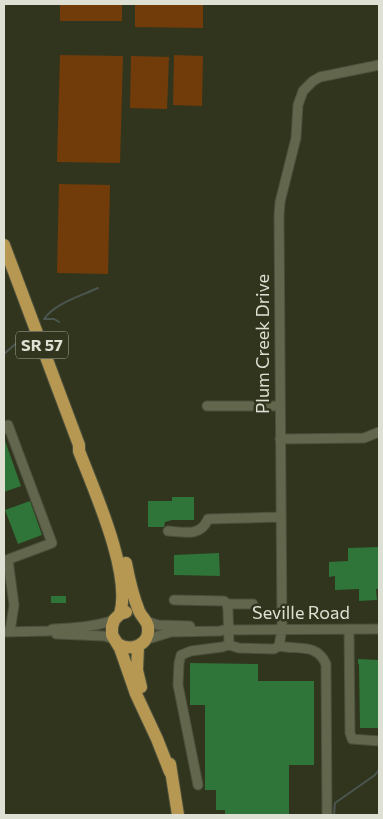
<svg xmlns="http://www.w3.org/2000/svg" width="383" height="819" font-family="Commissioner,sans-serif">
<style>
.green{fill:#713c0a}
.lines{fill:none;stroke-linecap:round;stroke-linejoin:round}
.stream{stroke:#4a564f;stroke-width:2}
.building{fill:#2f7438}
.minor-casing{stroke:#4c503c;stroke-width:11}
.highway-casing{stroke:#4c503c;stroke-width:14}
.minor{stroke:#61664d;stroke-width:9}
.highway{stroke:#b69853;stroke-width:12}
.labels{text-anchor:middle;stroke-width:5;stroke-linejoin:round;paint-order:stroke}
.shield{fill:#31351e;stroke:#a9ad9c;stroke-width:1}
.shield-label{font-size:16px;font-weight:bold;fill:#dde0d2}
.street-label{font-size:18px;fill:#dde0d2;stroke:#31351e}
</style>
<rect width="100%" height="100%" fill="#31351e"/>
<path class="green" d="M60,4H122V21H60Z
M135,4H203V28L135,27Z
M60,55L123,56L120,163L57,162Z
M174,55L203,56L202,106L173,105Z
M131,56L169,57L167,109L130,108Z
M59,184L110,185L108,274L57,273Z"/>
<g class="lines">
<path class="stream" d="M44,319C55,303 81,296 98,288
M45,319H54L59,322
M4,354L27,334
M334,815L335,803L375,775L379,770"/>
</g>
<path class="building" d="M4,438L21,486L4,492Z
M172,497H194V520H172L165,522L164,527H148V501H172Z
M30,501L42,535L18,544L5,510Z
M379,547V589H376L377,600L359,601V589L335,590V576L329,577V562L348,561V548Z
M219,553L220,576L174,575V555Z
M51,596H66V603H51Z
M358,659L379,660V728H360L359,664H358Z
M190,663L258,664V681H314V765H289V815H225V810H216V790H205V705H190Z"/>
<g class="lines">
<defs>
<path id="minor" d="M207,406H280
M4,429L8,425L52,543L4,561
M280,439L364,438L379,432
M168,531C184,532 201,537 208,519L281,517
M8,560L14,605L10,631
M174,600L224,601L227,604H253
M227,604L228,610L229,645
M146,621L158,625L190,626
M349,629L350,733L352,739L379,741
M4,632L49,631L53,629C74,628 94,627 114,620
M56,634L104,636L114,639
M145,640L171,632L220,631L223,630L379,629
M279,646C298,650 317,643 326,664L327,815
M198,785L178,685L179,663L181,655L191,651L222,647L229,645L239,648L274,649L279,646L282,629L279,216L280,202L296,138L298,105L303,91L313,81L320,77L379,65"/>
<path id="highway" d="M4,245L79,445V451C94,490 132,574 120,614
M126,612L120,614L114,620L112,627V635L120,648L136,694L157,739L170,772
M118,644C131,652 150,645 148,628C148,621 142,618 139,611C133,596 129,579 126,563
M138,646L137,670L141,687
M170,764L178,815"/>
</defs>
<use href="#minor" class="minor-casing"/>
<use href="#highway" class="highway-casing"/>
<use href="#minor" class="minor"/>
<use href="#highway" class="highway"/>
</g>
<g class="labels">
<rect class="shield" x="16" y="331.5" width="52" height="27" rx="4"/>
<g class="shield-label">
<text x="42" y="351">SR 57</text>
</g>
<g class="street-label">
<text transform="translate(263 344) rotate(-90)" y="6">Plum Creek Drive</text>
<text x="301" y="619">Seville Road</text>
</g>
</g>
<rect width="383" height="819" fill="none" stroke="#dde0d2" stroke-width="10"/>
</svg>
